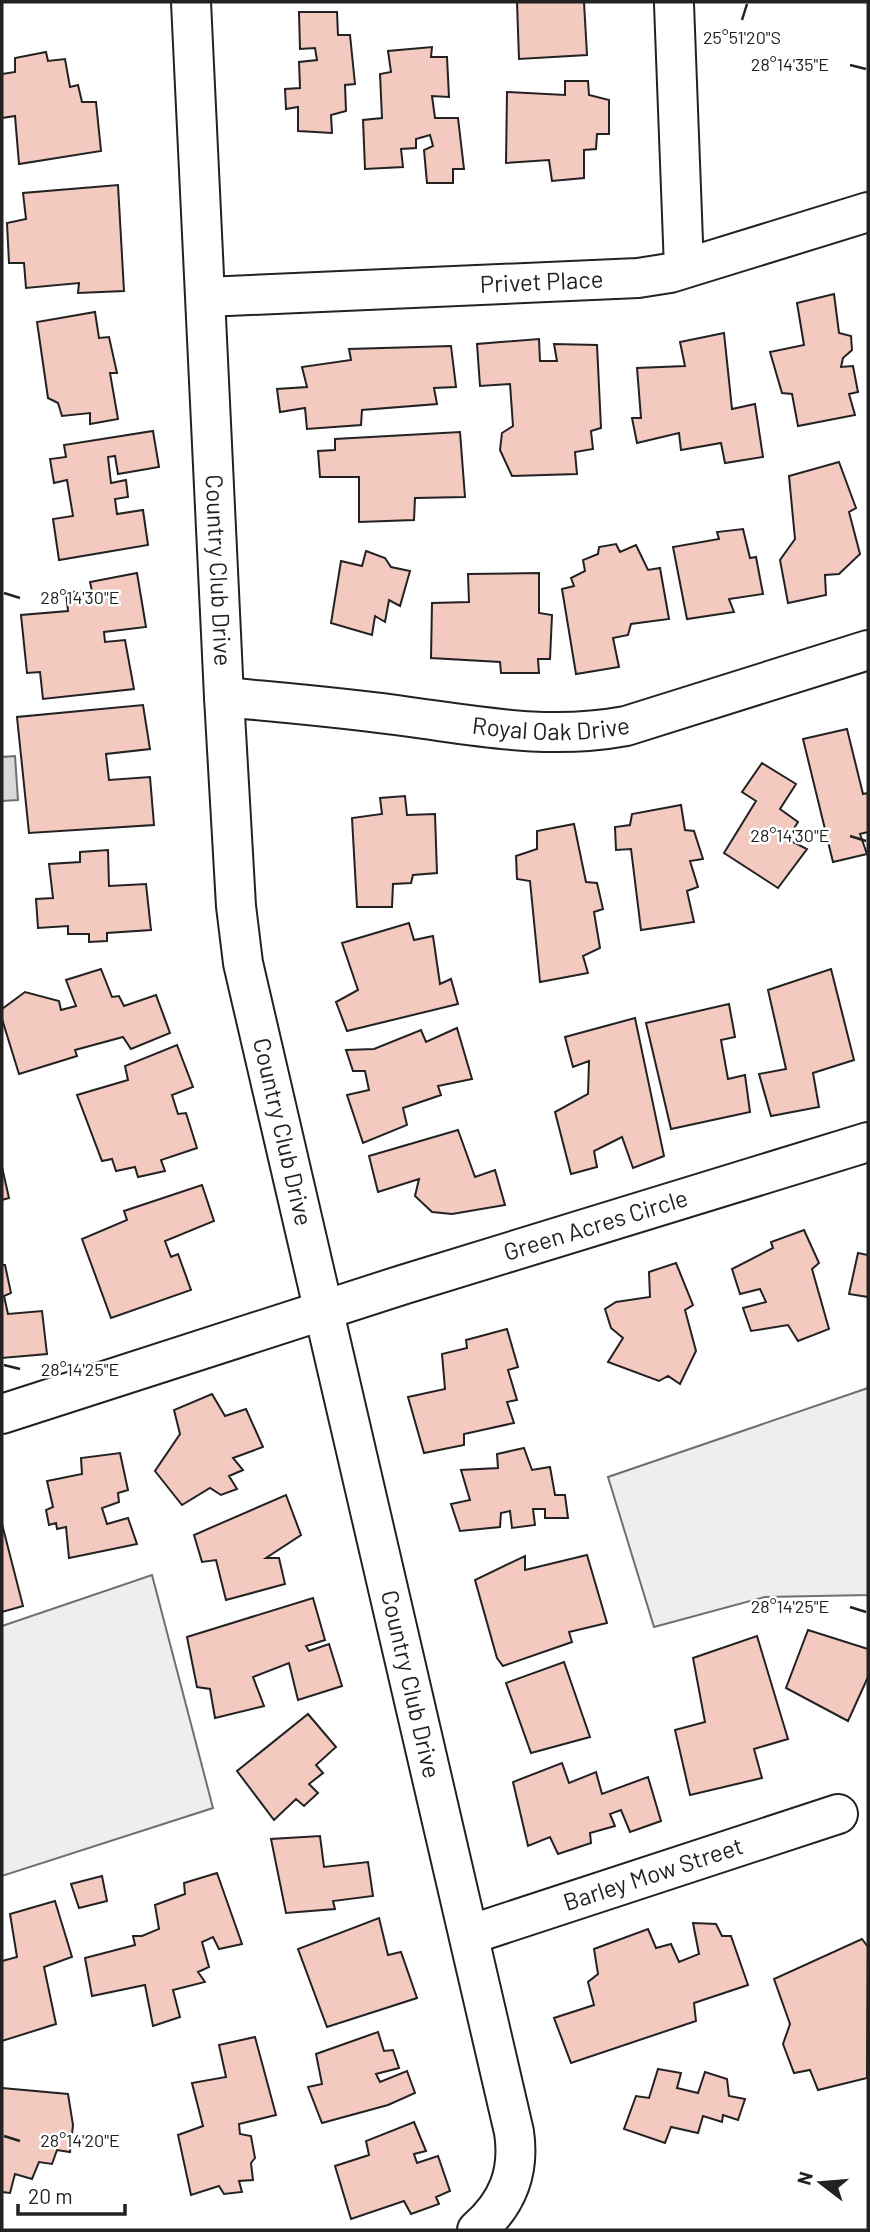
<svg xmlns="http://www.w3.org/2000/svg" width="870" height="2232" font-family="Barlow,sans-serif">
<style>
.green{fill:#eee;stroke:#6f6f6f;stroke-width:2}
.water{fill:#d9d9d9;stroke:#6f6f6f;stroke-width:2}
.building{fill:#f3c9c0;stroke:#222;stroke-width:2}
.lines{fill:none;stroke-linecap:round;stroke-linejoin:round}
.minor-casing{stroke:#222;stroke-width:42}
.minor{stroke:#fff;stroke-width:38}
.ticks{fill:none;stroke:#222;stroke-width:2.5}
.labels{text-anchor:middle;stroke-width:5;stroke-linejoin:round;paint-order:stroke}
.street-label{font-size:24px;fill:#222;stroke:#fff}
.ticks-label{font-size:18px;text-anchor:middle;fill:#222;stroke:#fff;stroke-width:5;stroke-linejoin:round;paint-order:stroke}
</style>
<rect width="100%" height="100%" fill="#fff"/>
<path class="green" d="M868,1388V1595L765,1597L654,1627L608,1477Z
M152,1575L213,1808L2,1876V1626Z"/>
<path class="water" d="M15,756L18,800L2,801V757Z"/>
<path class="building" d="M517,2H584L587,55L519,59Z
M299,12H337L338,35H350L355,84L345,85L346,111L331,115L332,133L298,131V107L286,109L285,89L300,88L299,62L317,60L315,48L300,49Z
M432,47L431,57H447L449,97L432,96L435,118H458L464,169H453V183H427L424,150L433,146L430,135L416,139V148L401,149L403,167L365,169L363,120L382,118L380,74L391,72L388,51Z
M46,52L48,61L65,59L70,87L78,85L82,102H96L101,151L19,164L15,116L2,118V74L15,72V58Z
M565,81H588L589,95L609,100V134H597L596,149L584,150V178L552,181L549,160L506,163L507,92L565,95Z
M118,185L124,291L78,293L79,283L26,288L24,263H9L7,223L26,219L23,193Z
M834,294L839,333L851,336L852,350L843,358L841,367L853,366L858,392L849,394L855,415L798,426L792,394L782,393L770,352L804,345L797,303Z
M95,312L99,338L109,337L117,373H110L118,419L90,424V413L62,416L58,403L48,398L37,322Z
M724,333L732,409L755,404L763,457L725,463L721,443L681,450L679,433L637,443L632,418H641L637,368L685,366L680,342Z
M539,339L540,361H557L554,344L597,345L601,428L591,431L593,449L575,452L577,474L512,476L500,450L502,433L513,426L510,384L480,386L477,344Z
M451,346L456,387L434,388L437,404L362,410L361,425L307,429L305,408L280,412L277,389L307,387L302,367L351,360L349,349Z
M153,431L159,467L118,474L115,456L108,457L111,483L126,480L128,497L115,499L117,514L143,510L148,545L59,560L53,519L73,516L67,480L54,483L50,459L66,457L64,445Z
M460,432L465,497L415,498L414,520L359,522V477H320L318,451L335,450V439Z
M839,462L856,508L849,512L860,554L839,574L825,575L826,595L788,603L780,560L795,539L789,476Z
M743,529L750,558L756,557L763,594L729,599L734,612L687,619L673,547L719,539L717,532Z
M616,544L620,552L636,545L648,570L660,568L669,619L631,624L628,635L613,638L619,667L576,674L562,589L574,586L571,578L585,571L583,560L598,554L599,547Z
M366,551L385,558L391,567L410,571L400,606L389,600L385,622L375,616L372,635L331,623L341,561L362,566Z
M137,573L146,627L104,632L105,642L125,640L134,689L43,699L40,672L27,673L21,615L68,611L66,592L92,591L90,582Z
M539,573V613L552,615L550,659H538L539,673H501L500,662L431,658L432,603L469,602L468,574Z
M143,705L150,749L106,754L109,780L150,777L154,825L29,833L17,717Z
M847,729L863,794L868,793V832L860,834L867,854L833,862L803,739Z
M762,763L796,784L780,809L798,822L787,839L807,849L778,888L724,853L756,801L742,792Z
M405,796L407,815L435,814L437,873L413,875L411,883L393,884L392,907H357L352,818L382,814L380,798Z
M681,805L685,830L694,831L703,859L690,861L698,887L687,891L694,922L641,930L631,849L616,850L615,827L630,825L632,814Z
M574,824L586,882L597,883L603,909L594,912L600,948L583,956L588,973L540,982L530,881L517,879L516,856L537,849V831Z
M108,850L109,886L146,884L151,930L107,933V941L89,942V934H68V926L38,928L36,899L53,898L49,864L80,862V852Z
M409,923L414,940L433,936L440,984L451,979L458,1004L347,1031L336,1002L358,990L342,943Z
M101,969L112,997L119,996L124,1006L156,995L170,1033L131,1049L123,1037L75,1050L77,1056L19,1074L2,1019V1009L25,992L59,1001L61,1010L76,1006L66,980Z
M831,969L854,1060L813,1073L819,1107L771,1116L759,1074L786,1069L768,990Z
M729,1004L735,1037L721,1040L728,1079L745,1075L750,1112L671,1129L646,1023Z
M635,1018L664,1156L633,1168L622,1137L594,1151L597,1167L571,1174L555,1112L588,1094L589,1061L573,1067L565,1037Z
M457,1028L472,1079L438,1086L441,1095L403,1108L407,1125L363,1143L347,1095L369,1090L365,1071H353L346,1050L374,1049L421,1030L426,1042Z
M177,1045L193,1087L172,1095L178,1114L186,1113L197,1148L161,1160L165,1171L138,1177L135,1167L116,1171L112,1159L102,1161L77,1095L128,1080L125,1066Z
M458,1130L475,1177L495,1170L505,1205L452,1214L432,1212L415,1196L419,1179L378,1192L369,1156Z
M2,1167L9,1198L2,1200Z
M202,1185L214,1221L165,1241L171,1257L178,1254L191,1290L111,1318L82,1239L127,1220L124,1211Z
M804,1230L819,1263L812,1269L829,1329L798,1341L788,1325L751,1331L743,1308L766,1302L760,1289L740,1294L732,1269L773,1248L771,1242Z
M858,1253L868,1255V1297L849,1294Z
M676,1263L693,1305L685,1310L696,1351L680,1384L668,1376L659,1381L608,1362L623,1338L611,1328L605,1309L616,1302L650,1297L649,1272Z
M2,1265H5L11,1293L4,1296L8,1314L42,1311L47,1354L2,1358Z
M507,1329L518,1367L508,1370L517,1400L507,1402L514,1423L464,1434V1445L424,1453L408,1397L445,1389L442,1354L467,1348L466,1340Z
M212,1394L225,1416L246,1409L263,1447L233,1458L243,1470L229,1476L237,1489L221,1495L210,1488L182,1505L155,1471L180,1434L174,1410Z
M524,1448L532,1470L550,1467L555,1495H565L568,1518H545V1509H533L535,1525L512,1528L510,1511L501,1513L500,1527L460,1531L451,1504L470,1500L461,1470L498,1468L497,1454Z
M120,1453L128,1490L118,1493L119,1502L102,1508L107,1524L128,1518L137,1544L69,1558L66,1527L57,1529L56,1523L49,1525L46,1510L53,1507L47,1481L82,1474L81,1458Z
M286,1495L301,1535L266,1558H279L285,1584L226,1600L216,1560L202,1562L194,1535Z
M2,1524L23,1606L2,1612Z
M587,1555L607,1623L569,1632L572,1642L503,1666L497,1658L475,1580L525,1556V1570Z
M313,1598L325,1640L306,1646L309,1651L329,1644L342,1686L298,1700L289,1663L253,1677L264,1706L215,1718L210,1689L197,1687L187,1637Z
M808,1630L868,1649V1677L848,1721L786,1688Z
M757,1636L788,1739L754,1749L762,1778L690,1795L675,1730L705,1722L693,1658Z
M564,1662L590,1737L531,1753L506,1683Z
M308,1714L336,1747L316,1765L323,1773L309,1784L318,1793L304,1806L296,1799L274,1820L237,1771Z
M562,1763L569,1783L596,1772L602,1794L648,1777L661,1821L630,1832L621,1810L610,1814L615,1826L590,1833L591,1843L558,1854L550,1837L528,1846L513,1782Z
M320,1836L324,1867L368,1862L373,1896L333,1901L335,1909L286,1913L271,1839Z
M217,1873L242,1944L219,1949L213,1937L202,1942L209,1967L198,1972L205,1982L173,1990L180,2017L153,2026L145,1985L92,1996L85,1958L135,1945L133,1936H142L159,1929L155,1905L185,1894L184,1883Z
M102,1876L107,1901L79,1908L71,1884Z
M55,1901L72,1957L44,1967L56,2024L2,2041V1961L17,1957L10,1914Z
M379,1918L388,1955L401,1952L417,1998L327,2027L298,1949Z
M693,1923L716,1924L722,1936H731L748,1985L694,2003L696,2021L571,2063L554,2018L594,2005L588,1982L598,1974L594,1949L648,1929L656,1948L671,1944L679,1962L699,1954Z
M862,1939L868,1947L867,2078L818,2090L810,2070L794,2073L783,2044L790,2024L774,1979Z
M378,2032L384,2051L393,2050L399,2068L376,2074L380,2082L407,2071L415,2093L388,2105L322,2123L308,2087L322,2084L316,2054Z
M255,2037L276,2115L239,2124L240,2134L251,2136L255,2158L251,2163L253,2180L239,2181L242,2192L224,2194L219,2186L191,2195L178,2135L203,2126L192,2083L226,2077L219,2045Z
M658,2069L681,2073L677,2088L698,2093L705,2072L727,2079L729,2096L745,2099L738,2120L723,2115L722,2122L703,2116L698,2133L671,2127L665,2143L624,2129L636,2096L649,2098Z
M2,2088L68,2094L73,2125L70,2152L57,2150L52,2164L39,2162L32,2179L15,2174L10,2193L2,2192Z
M414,2122L426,2151L414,2154L417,2163L438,2156L450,2191L436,2197L439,2204L411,2214L404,2201L351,2219L335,2166L369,2155L366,2141Z"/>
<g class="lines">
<defs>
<g id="minor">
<path id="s1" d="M191,2L224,697L236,906L243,963L514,2132C520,2172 508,2203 477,2230"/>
<path d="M674,4L684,268"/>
<path id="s2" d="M206,297L638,278L670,273L868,212"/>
<path id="s3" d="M224,697C286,703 348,708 410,717C485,727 550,740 626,726L868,650"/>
<path id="s4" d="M2,1414L402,1285L868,1142"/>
<path id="s5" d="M469,1935L838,1814"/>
</g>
</defs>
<use href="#minor" class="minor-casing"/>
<use href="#minor" class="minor"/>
</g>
<path class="ticks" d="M742,20L747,4M850,65L866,69M4,593L20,598M850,836L866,841M4,1365L20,1369M850,1607L866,1612M4,2136L20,2141"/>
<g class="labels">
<g class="street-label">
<text dy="8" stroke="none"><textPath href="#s2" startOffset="336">Privet Place</textPath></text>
<text dy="8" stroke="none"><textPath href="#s1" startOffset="569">Country Club Drive</textPath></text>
<text dy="8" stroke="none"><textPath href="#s3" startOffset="329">Royal Oak Drive</textPath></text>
<text dy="8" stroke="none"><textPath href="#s1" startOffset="1136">Country Club Drive</textPath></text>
<text dy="8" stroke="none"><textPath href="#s4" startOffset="623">Green Acres Circle</textPath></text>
<text dy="8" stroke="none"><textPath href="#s1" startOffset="1703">Country Club Drive</textPath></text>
<text dy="8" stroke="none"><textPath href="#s5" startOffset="194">Barley Mow Street</textPath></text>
</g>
</g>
<g class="ticks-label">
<text x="742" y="44">25°51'20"S</text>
<text x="790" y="71">28°14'35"E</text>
<text x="80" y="604">28°14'30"E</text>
<text x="790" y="842">28°14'30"E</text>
<text x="80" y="1376">28°14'25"E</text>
<text x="790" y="1613">28°14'25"E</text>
<text x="80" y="2147">28°14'20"E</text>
</g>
<rect width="870" height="2232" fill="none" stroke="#222222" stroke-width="7"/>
<g transform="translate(821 2183) rotate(286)" stroke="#ffffff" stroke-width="5" paint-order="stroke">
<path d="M0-5L12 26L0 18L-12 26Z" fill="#222222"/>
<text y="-10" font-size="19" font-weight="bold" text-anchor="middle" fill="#222222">N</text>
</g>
<path d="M18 2204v10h107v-10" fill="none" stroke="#222222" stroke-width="3.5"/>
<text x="28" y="2204" font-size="21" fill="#222222" stroke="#ffffff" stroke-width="5" paint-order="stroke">20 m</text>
</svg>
